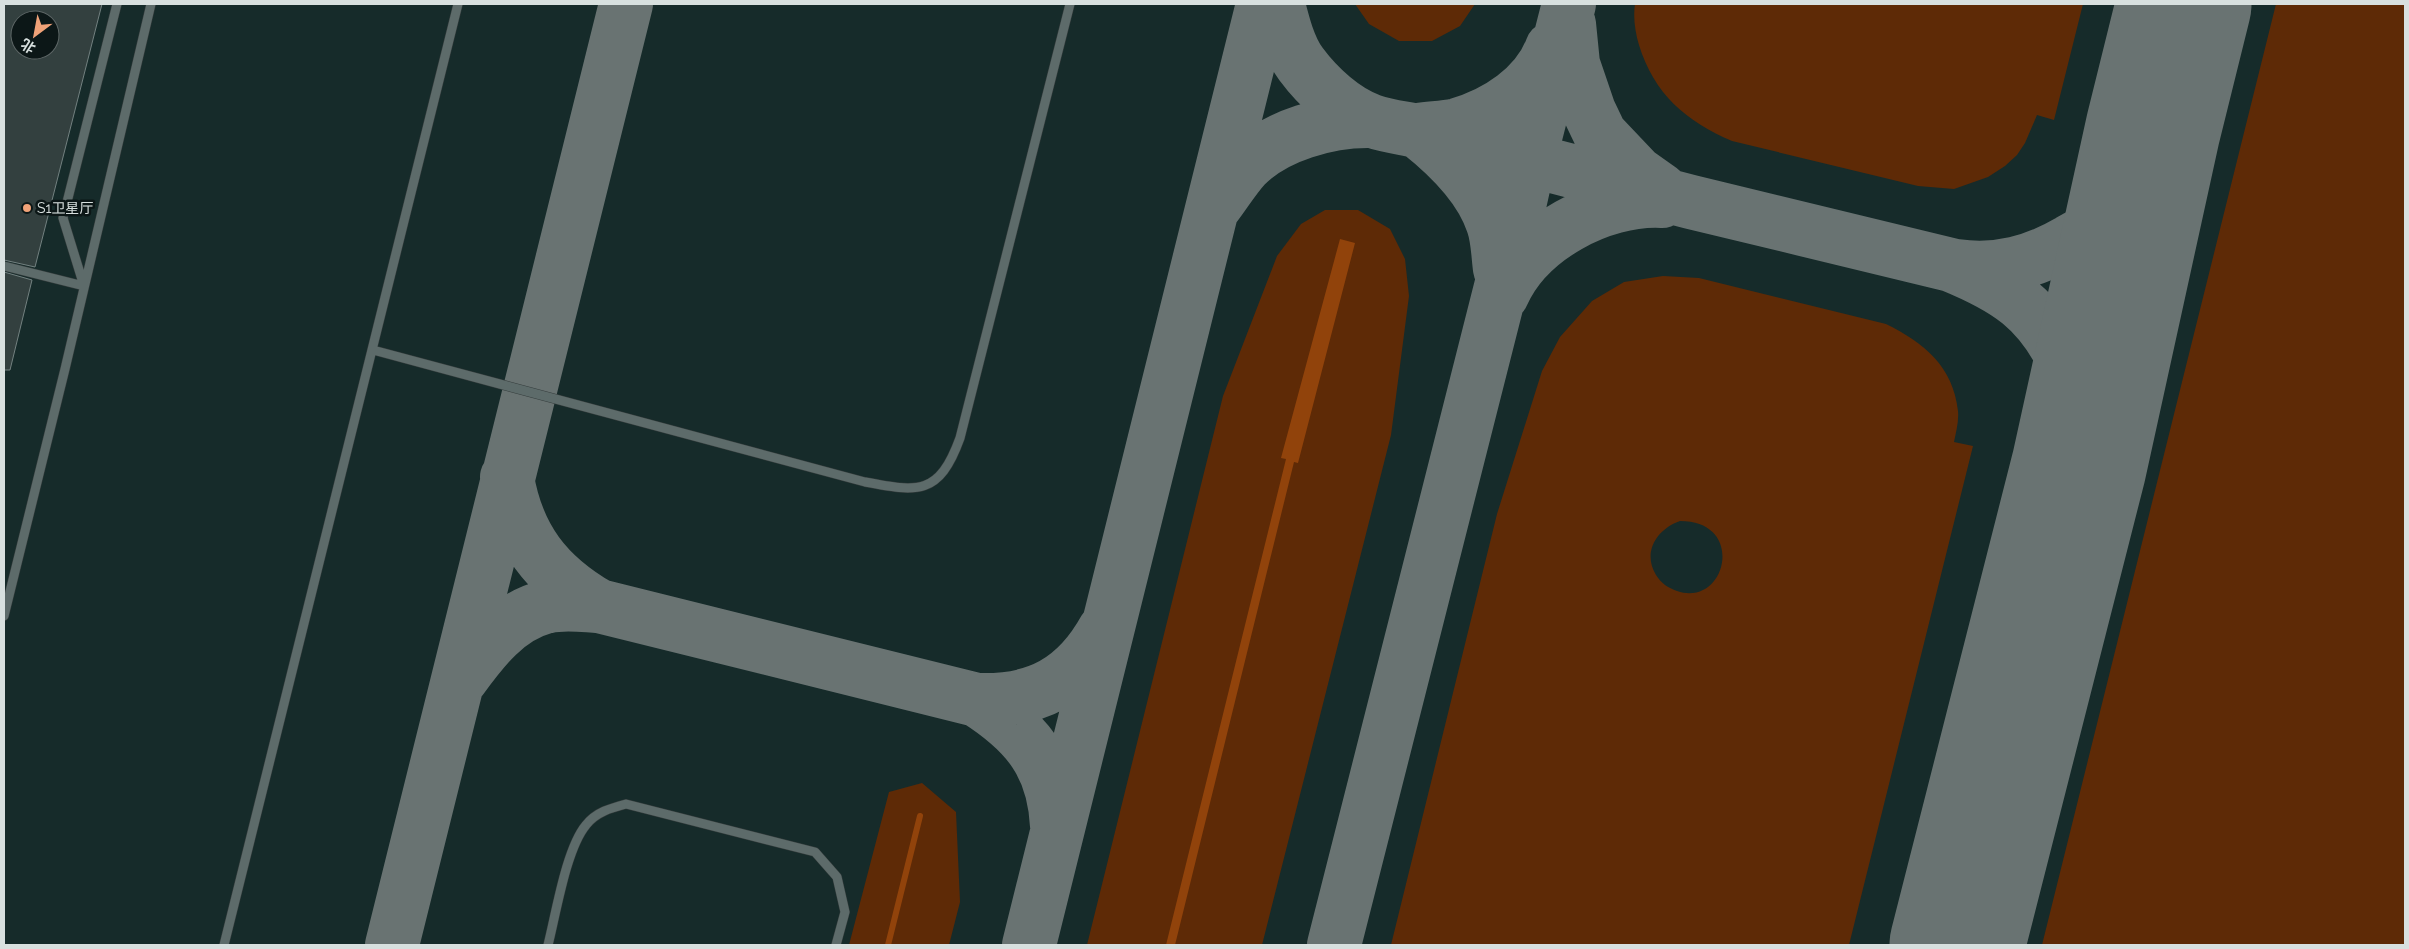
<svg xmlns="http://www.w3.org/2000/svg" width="2409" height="949" font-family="Raleway,'Noto Sans SC',sans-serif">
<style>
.built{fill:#162b2a;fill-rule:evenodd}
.green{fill:#5e2a06;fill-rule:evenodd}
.water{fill:#91430b}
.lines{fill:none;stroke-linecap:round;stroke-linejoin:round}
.stream{stroke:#91430b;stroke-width:6}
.taxiway{stroke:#697372;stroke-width:54}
.runway{stroke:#697372;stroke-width:135}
.building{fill:#33403f;stroke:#738180;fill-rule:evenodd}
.service-casing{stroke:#353d3d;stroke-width:10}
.service{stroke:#5d6b6a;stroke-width:9}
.poi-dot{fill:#f0a278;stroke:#0c1717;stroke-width:2}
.labels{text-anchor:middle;stroke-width:5;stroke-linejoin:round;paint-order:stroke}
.poi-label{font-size:14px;fill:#d8e0df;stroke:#0c1717;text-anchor:start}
</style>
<rect width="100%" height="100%" fill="#152120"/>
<path class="built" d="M4,4H2405V945H4ZM20,20H50V50H20Z"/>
<path class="green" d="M1355,4H1475L1460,26L1432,41H1399L1369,24Z
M1635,4H2083L2054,120L2037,115L2025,143L2017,155L2005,166L1988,177L1954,189L1918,186L1732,141C1686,121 1654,94 1639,45C1635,32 1633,17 1635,4Z
M2276,4H2405V945H2042Z
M1325,210H1358L1390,229L1405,259L1409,296L1391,435L1262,945H1087L1223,396L1277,256L1301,224Z
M1663,276L1699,278L1886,324C1924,343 1953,366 1958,411C1959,421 1956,432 1954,442L1973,446L1849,945H1391L1497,514L1542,371L1560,337L1592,301L1624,282ZM1680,521C1747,521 1726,608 1677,591C1668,588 1661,583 1656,575C1642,552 1657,529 1680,521Z
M922,783L956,812L960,902L949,945H849L889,792Z"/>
<path class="water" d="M1340,239L1355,243L1298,463L1294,462L1175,945H1166L1286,459L1281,458Z"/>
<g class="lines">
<path class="stream" d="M888,945L920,816"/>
<path class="taxiway" d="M1278,4C1283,24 1289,48 1301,64C1318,87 1345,112 1372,121C1386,126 1403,128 1417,131L1691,202L1951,265C2007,288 2040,309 2066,365C2072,377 2080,394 2082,408C2083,427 2080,447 2079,466
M1569,24L1573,64L1589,111L1600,134L1637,173L1661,190
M1419,130C1431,128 1444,128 1457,125C1496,114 1537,88 1552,48
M1419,132C1448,155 1481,187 1493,224C1498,238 1498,254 1500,269
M1215,206C1225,193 1234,178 1245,166C1275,135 1330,120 1372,121
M1956,266C1998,272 2034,262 2070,241C2078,236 2087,233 2094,227C2098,224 2102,217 2106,213C2128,187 2141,161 2153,129
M1502,295C1527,238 1601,198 1662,201
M507,477C517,538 547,576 599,606
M461,679C483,649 507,617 545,607C562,602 581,605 599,606L977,700C1037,702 1076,681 1105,629
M977,700C1027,732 1054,765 1057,826
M392,945L626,4
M1029,945L1263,4
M1334,945L1502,283L1529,161L1569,4"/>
<path class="runway" d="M1957,945L2079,466L2153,129L2184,4"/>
</g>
<path class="building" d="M4,4H102L35,267L4,260ZM20,20H50V50H20Z
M4,272L32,280L10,370H4Z"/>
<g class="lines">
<defs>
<path id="service" d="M4,266L84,286
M84,286L63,218L117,4
M373,350L865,482C918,492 939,496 960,438L1070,4
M4,616L65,369L151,4
M224,945L458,4
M548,945C556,914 566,849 586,825C596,812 611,808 626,804L815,852L837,877L845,912L836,945"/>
</defs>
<use href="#service" class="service-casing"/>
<use href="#service" class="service"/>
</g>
<circle class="poi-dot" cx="27" cy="208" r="5"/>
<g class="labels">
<g class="poi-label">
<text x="37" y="213">S1卫星厅</text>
</g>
</g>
<rect width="2409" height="949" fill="none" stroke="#d8e0df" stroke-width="10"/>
<g transform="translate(35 35) rotate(212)"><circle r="24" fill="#0c1717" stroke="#5e6767"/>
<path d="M0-4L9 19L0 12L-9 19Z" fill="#f0a278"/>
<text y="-8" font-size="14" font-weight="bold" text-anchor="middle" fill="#d8e0df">北</text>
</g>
</svg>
